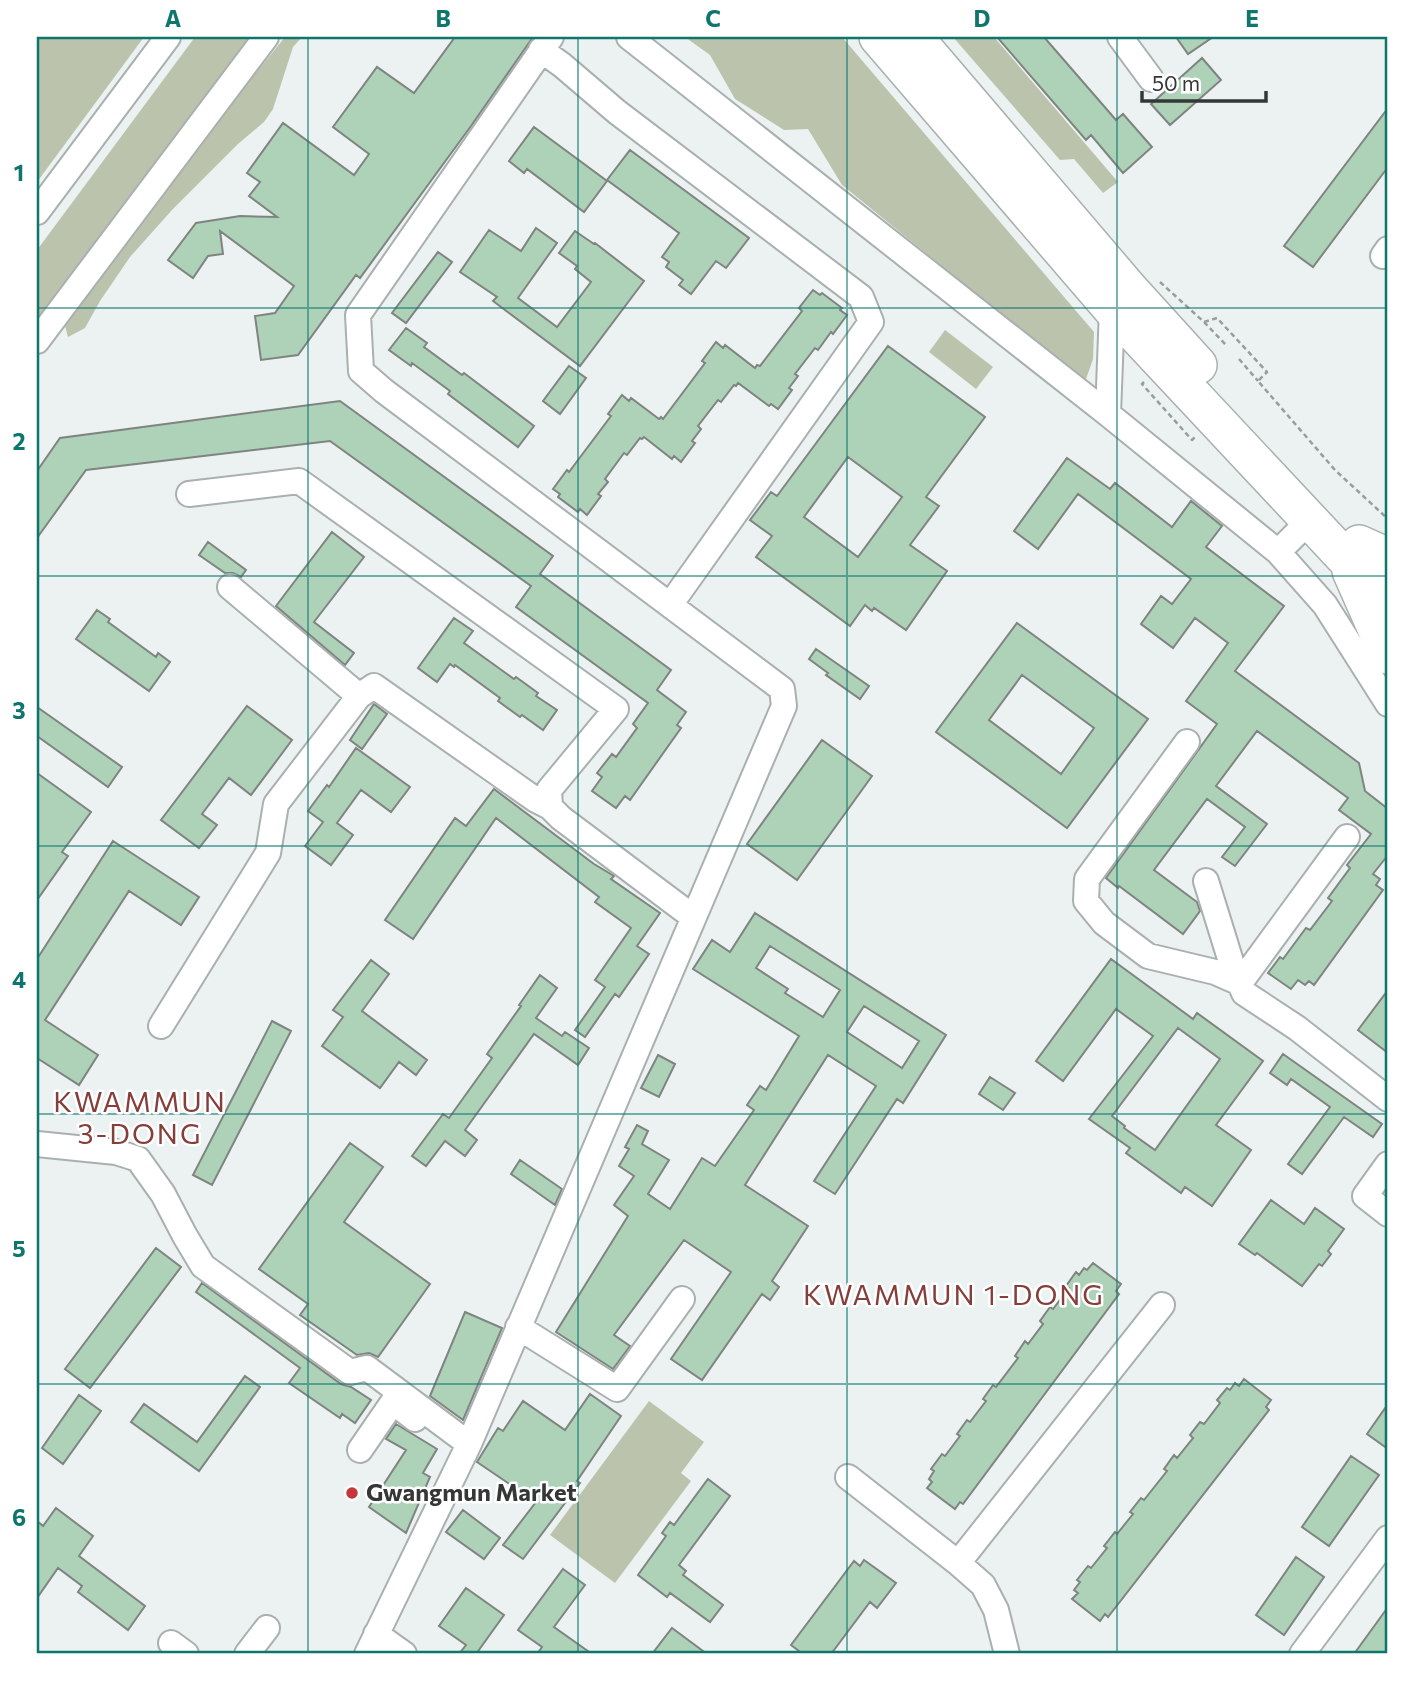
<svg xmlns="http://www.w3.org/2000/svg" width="1425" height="1691" font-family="Commissioner,sans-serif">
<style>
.green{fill:#bcc3ac}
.building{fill:#add2b8;stroke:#7f8480;stroke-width:2;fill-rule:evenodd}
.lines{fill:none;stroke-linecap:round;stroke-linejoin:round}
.minor-casing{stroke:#a9b0af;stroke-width:28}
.highway-casing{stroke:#a9b0af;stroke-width:40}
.path{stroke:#989d9d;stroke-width:2.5;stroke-dasharray:5 3.5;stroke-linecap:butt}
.minor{stroke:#fff;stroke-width:24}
.highway{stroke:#fff;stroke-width:37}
.grid{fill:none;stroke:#0f766e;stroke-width:2;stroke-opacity:0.55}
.poi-dot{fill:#c6373b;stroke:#fff;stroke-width:2.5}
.labels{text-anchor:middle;stroke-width:5;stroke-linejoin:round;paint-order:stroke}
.poi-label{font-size:24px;font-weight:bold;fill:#353737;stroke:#fff;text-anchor:start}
.quarter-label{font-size:28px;letter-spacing:2px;fill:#863e3b;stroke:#fff}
.neatline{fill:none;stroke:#0f766e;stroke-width:2.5}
.grid-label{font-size:23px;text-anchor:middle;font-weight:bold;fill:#0f766e}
</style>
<rect width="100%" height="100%" fill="#ebf2f1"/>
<path class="green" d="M37,37H144L37,182Z
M195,37H257L37,323V250Z
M285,37H302L293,47L273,109L264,122L238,144L172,210L130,257L100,301L85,328L68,337L65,326L70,314L159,193Z
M685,37H842L1094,332L1093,359L1085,382L842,185L808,129L784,130L735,99L710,55Z
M953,37H994L1118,182L1103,193L1074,159L1060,160Z
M945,330L993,367L976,389L929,352Z
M649,1401L704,1442L681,1473L691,1481L615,1583L550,1535Z"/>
<path class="building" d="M455,37H533L471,126L360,278L356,275L298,355L261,360L255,316L275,313L294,286L220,231L223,254L208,256L193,278L168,260L196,223L240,216L277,217L249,196L260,182L247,173L283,123L354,175L369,154L333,127L377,67L414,93Z
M997,37H1044L1116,120L1123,114L1152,147L1123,173L1091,135L1086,140Z
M1176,37H1213L1188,54Z
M1202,58L1221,80L1170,125L1151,104Z
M1388,108V167L1313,267L1284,246Z
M534,127L607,181L584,212L527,169L524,173L509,161Z
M630,150L749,238L726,268L716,261L691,294L679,285L683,280L666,267L669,262L662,257L679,233L607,180Z
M536,228L557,243L518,298L557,327L591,282L575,269L577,266L559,253L575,231L594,244L595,243L644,281L580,366L493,301L497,297L460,272L489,230L521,251Z
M438,252L452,262L406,323L392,313Z
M813,290L820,295L822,293L842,308L840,310L847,315L833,334L831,332L818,350L815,348L795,374L798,376L789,388L792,390L778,409L771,404L769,406L738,383L736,386L734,385L721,402L718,400L698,426L701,429L692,441L695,443L681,462L674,456L672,459L644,437L642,439L640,438L627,455L624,453L605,479L608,482L598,494L601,496L587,515L580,509L578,512L558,497L560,494L553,489L567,470L569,472L611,416L608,414L622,395L629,401L631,398L659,419L661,417L663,419L705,363L702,361L716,342L723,348L725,345L755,368L757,365L760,366L802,311L799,308Z
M406,328L427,343L424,347L462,375L464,373L534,426L518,447L448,394L450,391L412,363L411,366L389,350Z
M888,346L985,417L926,497L939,506L910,545L947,571L906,630L874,608L872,611L865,605L850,626L756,557L772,536L750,520L771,492L777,496ZM848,457L902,497L858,557L804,517Z
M569,366L586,378L560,414L543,401Z
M340,401L553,556L540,574L671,670L657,690L686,712L677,725L681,728L630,800L625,796L616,808L592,791L602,777L597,773L612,754L616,757L637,728L633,724L648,703L516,607L531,586L330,441L86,470L37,538V471L60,438Z
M1067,458L1110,489L1115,483L1172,527L1191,501L1222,526L1206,547L1284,606L1235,671L1359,763L1365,791L1388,809V855L1373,874L1380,879L1376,885L1383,890L1314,985L1309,981L1305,985L1298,980L1291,989L1268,973L1280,957L1283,959L1306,928L1310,930L1332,901L1328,898L1350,868L1347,865L1371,834L1339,810L1348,798L1257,731L1216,786L1267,824L1235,866L1222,857L1245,827L1207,799L1154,870L1197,902L1200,911L1183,934L1119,886L1118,888L1106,878L1217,724L1186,701L1228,643L1195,618L1173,648L1141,624L1161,596L1172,604L1191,579L1078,494L1038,549L1014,531Z
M332,532L364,557L314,622L354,653L345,665L276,606Z
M208,542L246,570L241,577L233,573H225L199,555Z
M97,610L110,619L108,622L156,657L158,653L170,662L149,691L76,639Z
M454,618L473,631L464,643L514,679L516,677L538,693L536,696L557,710L543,730L522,715L520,717L498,701L500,698L455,665L454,667L450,664L437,682L418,668Z
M1017,623L1148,719L1067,828L936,732ZM1022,675L1094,728L1061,774L989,720Z
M816,649L869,686L860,699L826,675L828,673L809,659Z
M374,704L387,714L362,749L350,740Z
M247,706L292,740L251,795L229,778L202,814L217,825L199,848L161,820Z
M37,707L122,767L108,787L37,736Z
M822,740L872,776L797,880L747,844Z
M356,748L410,787L391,812L361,790L337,823L353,835L331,865L305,846L323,822L308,811L327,785L329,787Z
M37,773L91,812L62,852L68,856L37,900Z
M494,789L594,864L614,876L611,879L660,913L637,946L649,954L619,997L615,994L585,1037L575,1030L605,987L595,980L631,928L595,902L599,897L496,818L413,939L385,920L455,818L466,826Z
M113,841L199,897L181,925L129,891L45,1020L98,1055L79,1085L37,1058V959Z
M755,913L946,1035L903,1103L897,1099L835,1194L814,1181L876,1086L828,1055L745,1185L808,1226L772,1281L779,1287L770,1300L762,1294L702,1380L671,1359L731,1272L684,1240L614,1335L630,1346L613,1369L556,1332L628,1216L614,1205L634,1176L619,1166L629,1149L625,1147L637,1125L648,1131L642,1144L669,1160L648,1194L670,1209L702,1158L715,1166L754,1110L747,1105L760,1086L766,1090L799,1036L693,969L712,940L730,952ZM770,946L840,990L823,1017L785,993L788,989L756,968ZM864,1006L919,1041L902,1068L847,1032Z
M1111,959L1193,1019L1197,1013L1263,1061L1216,1125L1251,1150L1212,1206L1185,1187L1181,1193L1126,1153L1130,1148L1089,1119L1153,1036L1116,1009L1063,1081L1036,1061ZM1178,1028L1220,1059L1155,1150L1124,1128L1125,1126L1112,1116Z
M371,960L389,974L362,1011L427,1060L416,1075L399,1062L380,1088L322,1046L343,1017L333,1010Z
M540,975L557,988L536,1018L562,1036L565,1032L589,1048L578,1065L534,1034L465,1130L477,1140L465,1156L445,1141L426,1166L412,1156L443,1114L449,1118L492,1058L487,1054L521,1006L519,1005Z
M1388,990V1053L1358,1030Z
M272,1021L291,1031L212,1185L193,1175Z
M1283,1054L1382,1124L1373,1137L1344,1117L1302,1174L1288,1164L1330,1107L1291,1079L1287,1085L1270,1073Z
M658,1055L675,1064L659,1097L641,1088Z
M990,1077L1015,1093L1003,1110L979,1094Z
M350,1143L383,1167L344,1222L430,1284L378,1357L369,1353L357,1355L300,1315L308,1304L259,1269Z
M520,1160L562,1189L555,1205L511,1174Z
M1271,1200L1304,1224L1315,1208L1344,1229L1328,1251L1331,1254L1322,1266L1319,1264L1302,1286L1257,1253L1255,1255L1239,1244Z
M156,1248L181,1267L90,1388L65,1369Z
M1093,1263L1121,1284L1116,1291L1119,1294L963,1504L960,1502L955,1509L927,1488L932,1482L929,1479L934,1471L931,1469L942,1454L945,1456L960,1436L957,1434L967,1420L970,1422L986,1401L983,1399L993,1385L996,1387L1018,1358L1015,1356L1025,1341L1028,1344L1043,1324L1040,1321L1050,1307L1053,1309L1069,1288L1066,1286L1076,1272L1079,1275L1084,1268L1087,1270Z
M202,1283L341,1384L351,1387L371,1400L355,1423L342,1414L340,1418L289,1383L300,1368L196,1292Z
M465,1312L502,1328L463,1420L430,1396Z
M245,1376L260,1387L199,1471L131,1422L144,1404L197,1442Z
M1244,1379L1271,1400L1266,1407L1269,1410L1108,1617L1105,1614L1100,1621L1072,1599L1078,1593L1074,1590L1080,1582L1077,1580L1088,1566L1091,1568L1107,1548L1104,1546L1115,1532L1117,1534L1133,1514L1130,1512L1141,1498L1144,1500L1167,1471L1164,1469L1174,1455L1177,1458L1193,1438L1190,1435L1200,1422L1204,1424L1220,1403L1217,1400L1227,1388L1230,1390L1235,1383L1239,1386Z
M590,1394L621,1416L577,1481L580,1483L523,1559L503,1545L536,1502L477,1462L498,1428L503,1431L523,1401L565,1430Z
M79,1395L101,1411L63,1464L42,1448Z
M1388,1404V1449L1367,1434Z
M396,1424L437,1449L423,1473L430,1477L406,1533L369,1507L406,1450L386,1439Z
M1351,1456L1379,1475L1329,1546L1302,1527Z
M708,1479L730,1496L679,1565L686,1571L683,1575L723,1605L710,1622L670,1593L667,1597L638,1575L666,1536L662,1533L670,1522L674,1525Z
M56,1508L93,1536L79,1556L145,1606L128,1630L78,1592L82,1586L58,1568L37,1598V1521L43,1526Z
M463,1510L500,1538L484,1559L446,1532Z
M1296,1557L1324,1577L1284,1635L1256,1615Z
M864,1560L896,1583L877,1608L870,1602L831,1654H803L791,1645L854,1561L860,1566Z
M563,1569L585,1585L554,1627L592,1654H537L542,1647L518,1630Z
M466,1588L504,1615L476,1654H459L466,1645L439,1626Z
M1388,1607V1654H1354L1375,1625Z
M672,1628L707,1654H652Z"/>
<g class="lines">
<defs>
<path id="minor" d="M629,37L1108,414L1278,552L1325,605L1388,704
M1120,37L1151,79
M541,50L562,65L617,112L861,297L871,322L670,605
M37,212L168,37
M1383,256L1388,249
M37,341L266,37
M1108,414L1112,309
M189,494L299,481L616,709L549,790L550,807
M1278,552L1310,520
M230,587L359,696
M1187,742L1087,879L1086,901L1104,923L1148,956L1215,972L1240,983L1347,837
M1206,881L1232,965L1244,993L1297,1028L1388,1099
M161,1026L268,853L276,804L359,696L374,686L536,800L550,807L561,818L693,917
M37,1144L116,1152L138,1159L163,1194L185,1236L203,1266L350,1372L367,1368L469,1444
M1388,1164L1365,1196L1388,1214
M518,1327L617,1389L682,1299
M360,1450L393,1402L415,1419
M848,1477L958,1563L983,1585L996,1610L1007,1654
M958,1563L1162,1305
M376,1634L404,1654
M171,1643L186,1654
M247,1654L267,1628
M367,1654L469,1444L784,706L782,689L384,391L361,371L358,315L551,37
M1302,1654L1388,1538"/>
<path id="highway" d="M878,37L1112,309L1347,560L1388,598
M914,37L1129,289L1198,365
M1359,544L1388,557
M1351,571L1388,655"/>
</defs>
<use href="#minor" class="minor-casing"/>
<use href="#highway" class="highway-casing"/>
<path class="path" d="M1160,282L1204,322L1217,318L1267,372L1258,381L1335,470L1388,519
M1204,322L1227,346
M1239,359L1258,381
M1144,382L1142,384L1192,440L1195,437"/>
<use href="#minor" class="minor"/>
<use href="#highway" class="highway"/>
</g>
<path class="grid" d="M308,37V1654M578,37V1654M847,37V1654M1117,37V1654M37,308H1388M37,576H1388M37,846H1388M37,1114H1388M37,1384H1388"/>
<circle class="poi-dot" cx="352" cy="1493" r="7"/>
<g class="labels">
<g class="poi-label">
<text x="366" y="1501">Gwangmun Market</text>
</g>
<g class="quarter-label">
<text x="140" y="1112">KWAMMUN<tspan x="140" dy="32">3-DONG</tspan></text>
<text x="954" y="1305">KWAMMUN 1-DONG</text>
</g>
</g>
<rect width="1425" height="1691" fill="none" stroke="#ffffff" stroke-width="77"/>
<path d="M1142 91v10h124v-10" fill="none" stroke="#353737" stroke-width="3.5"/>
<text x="1152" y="91" font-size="21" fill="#353737" stroke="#ffffff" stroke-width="5" paint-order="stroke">50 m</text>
<rect x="38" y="38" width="1348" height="1614" class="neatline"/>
<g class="grid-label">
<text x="173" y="27">A</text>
<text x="443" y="27">B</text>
<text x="713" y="27">C</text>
<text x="982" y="27">D</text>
<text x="1252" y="27">E</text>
<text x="19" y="181">1</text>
<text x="19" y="450">2</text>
<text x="19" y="719">3</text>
<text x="19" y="988">4</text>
<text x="19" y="1257">5</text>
<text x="19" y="1526">6</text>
</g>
</svg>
